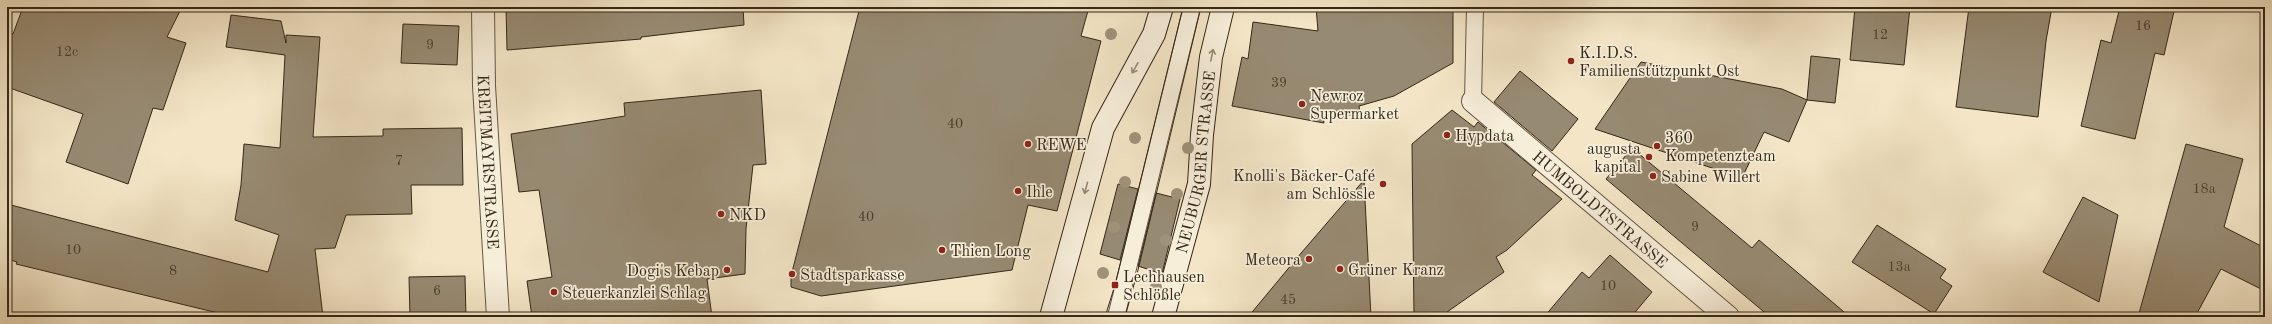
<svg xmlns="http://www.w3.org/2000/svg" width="2272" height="324" font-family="'Old Standard TT',serif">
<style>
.building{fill:#978a72;stroke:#342818}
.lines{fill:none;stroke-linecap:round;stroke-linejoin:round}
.lane-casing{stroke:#645744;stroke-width:18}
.street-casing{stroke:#645744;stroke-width:24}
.secondary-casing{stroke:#342818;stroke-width:24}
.lane{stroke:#f7eeda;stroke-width:16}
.street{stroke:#f7eeda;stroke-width:22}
.secondary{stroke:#f7eeda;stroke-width:22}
.tram{stroke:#342818;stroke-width:1}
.tree{fill:#a0927a}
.oneway{stroke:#968b79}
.poi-dot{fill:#8f2418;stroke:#f7eeda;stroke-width:1.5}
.labels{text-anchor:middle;stroke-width:3.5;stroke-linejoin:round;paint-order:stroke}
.number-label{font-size:14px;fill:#4d402e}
.poi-label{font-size:16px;fill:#342818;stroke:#f7eeda;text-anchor:start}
.street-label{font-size:16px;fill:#342818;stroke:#f7eeda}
</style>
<rect width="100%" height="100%" fill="#f3e5c6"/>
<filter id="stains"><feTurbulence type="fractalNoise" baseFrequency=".005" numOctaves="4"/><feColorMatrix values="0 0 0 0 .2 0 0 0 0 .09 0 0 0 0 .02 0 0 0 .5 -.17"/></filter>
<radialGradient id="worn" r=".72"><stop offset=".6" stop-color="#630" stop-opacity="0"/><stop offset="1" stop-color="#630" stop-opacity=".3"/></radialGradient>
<path class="building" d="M23,7H182L167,37L186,43L163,110L153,108L128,184L66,162L83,114L7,87V31L13,34Z
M506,7H743L744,25L641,37V39L507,50Z
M860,7H1089L1081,36L1101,41L1057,211L1028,205L1012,270L821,296L791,287V276Z
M1316,7H1453V63L1394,96L1359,106L1360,114L1323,117L1324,123L1232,106L1242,57L1248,59L1253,22L1318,31Z
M1855,7H1910L1904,65L1850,60Z
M1969,7H2052L2046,41L2038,117L1956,107Z
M2120,7H2175L2164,55L2155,53L2135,139L2081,126L2101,40L2111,43Z
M231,15L281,21L286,43V35L320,37L313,137L383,136V129L462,128L463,185H411L412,214L346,215L335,248L315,249L323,317H218V313L16,264L17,262L7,259V204L268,272L279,235L235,220L241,185L244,144L280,148L285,55L226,47Z
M403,24L459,26L457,65L401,63Z
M1811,56L1840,59L1835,103L1807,100Z
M1641,62L1782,89L1807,100L1789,142L1764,132L1742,178L1595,129Z
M1520,71L1578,119L1552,151L1494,102Z
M761,90L766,164L753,165L746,229L745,274L707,279L712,317H532L527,281L552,277L539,190L519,192L511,134L625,116L624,103Z
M1452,110L1474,127L1478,122L1536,170L1532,175L1562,199L1507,250L1496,257L1504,272L1440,317H1414L1412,144Z
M2186,144L2243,159L2224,227L2265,248V291L2221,269L2195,317H2138Z
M1632,148L1752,248L1759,240L1850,317H1770L1606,179Z
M1364,180L1371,317H1248L1302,252Z
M1118,184L1138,189L1120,260L1100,254Z
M1156,193L1180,199L1162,274L1138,266Z
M2083,197L2118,215L2099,302L2043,272Z
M1877,225L1946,269L1940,278L1952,286L1934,314L1852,262Z
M1610,255L1652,292L1631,317H1544L1582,272L1589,278Z
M465,276L466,317H410L409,277Z"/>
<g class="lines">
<defs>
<path id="lane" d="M1473,101L1475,7
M1116,317L1192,7"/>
<g id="street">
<path id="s1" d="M483,7L484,86L498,317"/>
<path id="s2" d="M1473,101L1728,317"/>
</g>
<g id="secondary">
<path d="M1051,317L1103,128L1154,34L1162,7"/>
<path id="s3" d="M1163,317L1199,184L1202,135L1211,57L1223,7"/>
</g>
</defs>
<use href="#lane" class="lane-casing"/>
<use href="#street" class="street-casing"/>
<use href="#secondary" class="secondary-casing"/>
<use href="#lane" class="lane"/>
<use href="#street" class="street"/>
<use href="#secondary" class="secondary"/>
<path class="tram" d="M7,314L16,317
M1105,317L1115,285L1183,7
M1125,317L1138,270L1201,7"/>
</g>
<g class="tree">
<circle cx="1111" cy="34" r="6"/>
<circle cx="1135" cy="138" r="6"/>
<circle cx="1188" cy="148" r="6"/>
<circle cx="1125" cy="182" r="6"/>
<circle cx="1177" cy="194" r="6"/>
<circle cx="1114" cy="227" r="6"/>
<circle cx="1166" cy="240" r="6"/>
<circle cx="1103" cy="273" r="6"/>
<circle cx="1156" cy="287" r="6"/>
</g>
<defs><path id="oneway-shaft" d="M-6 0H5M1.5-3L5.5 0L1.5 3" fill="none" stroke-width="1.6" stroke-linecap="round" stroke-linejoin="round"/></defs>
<g class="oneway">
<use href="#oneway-shaft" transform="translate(1212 55) rotate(-79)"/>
<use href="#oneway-shaft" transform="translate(1135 68) rotate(119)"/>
<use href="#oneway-shaft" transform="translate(1086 188) rotate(105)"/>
</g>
<g class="poi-dot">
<circle cx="1571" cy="61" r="4"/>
<circle cx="1302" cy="104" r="4"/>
<circle cx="1447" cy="135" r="4"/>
<circle cx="1028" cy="144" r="4"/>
<circle cx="1657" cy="146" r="4"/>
<circle cx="1649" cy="157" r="4"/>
<circle cx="1653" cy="176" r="4"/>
<circle cx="1383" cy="184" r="4"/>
<circle cx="1018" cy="191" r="4"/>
<circle cx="721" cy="214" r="4"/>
<circle cx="942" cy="250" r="4"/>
<circle cx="1309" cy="259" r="4"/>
<circle cx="1340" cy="269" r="4"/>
<circle cx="727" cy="270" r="4"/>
<circle cx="792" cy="274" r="4"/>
<rect x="1111" y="281" width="8" height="8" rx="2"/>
<circle cx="554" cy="292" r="4"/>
</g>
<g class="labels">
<g class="number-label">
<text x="2143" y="30">16</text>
<text x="1880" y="39">12</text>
<text x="430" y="49">9</text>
<text x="67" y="56">12c</text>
<text x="1279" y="87">39</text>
<text x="955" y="128">40</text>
<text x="399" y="165">7</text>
<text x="2204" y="193">18a</text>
<text x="866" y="221">40</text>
<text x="1695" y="231">9</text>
<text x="73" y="254">10</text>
<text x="1899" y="271">13a</text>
<text x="173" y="275">8</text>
<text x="1608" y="290">10</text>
<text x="437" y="295">6</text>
<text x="1288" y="304">45</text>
</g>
<g class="poi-label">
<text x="1579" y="58">K.I.D.S.<tspan x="1579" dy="18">Familienstützpunkt Ost</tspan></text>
<text x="1310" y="101">Newroz<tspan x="1310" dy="18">Supermarket</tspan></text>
<text x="1455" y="141">Hypdata</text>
<text x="1665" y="143">360<tspan x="1665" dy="18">Kompetenzteam</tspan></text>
<text x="1036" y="150">REWE</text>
<text x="1641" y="154" text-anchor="end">augusta<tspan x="1641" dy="18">kapital</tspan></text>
<text x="1375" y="181" text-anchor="end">Knolli's Bäcker-Café<tspan x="1375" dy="18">am Schlössle</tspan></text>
<text x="1661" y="182">Sabine Willert</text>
<text x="1026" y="197">Ihle</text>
<text x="729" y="220">NKD</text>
<text x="950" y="256">Thien Long</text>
<text x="1301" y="265" text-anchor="end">Meteora</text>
<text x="1348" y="275">Grüner Kranz</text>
<text x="719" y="276" text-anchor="end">Dogi's Kebap</text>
<text x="800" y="280">Stadtsparkasse</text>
<text x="1123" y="282">Lechhausen<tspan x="1123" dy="18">Schlößle</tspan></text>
<text x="562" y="298">Steuerkanzlei Schlag</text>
</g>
<g class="street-label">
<text dy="6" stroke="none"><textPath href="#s1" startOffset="155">KREITMAYRSTRASSE</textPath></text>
<text dy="6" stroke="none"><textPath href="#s3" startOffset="159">NEUBURGER STRASSE</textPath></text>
<text dy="6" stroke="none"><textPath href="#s2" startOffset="167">HUMBOLDTSTRASSE</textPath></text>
</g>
</g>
<rect width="2272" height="324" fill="none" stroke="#f3e5c6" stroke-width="24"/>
<rect x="8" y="8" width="2256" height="308" fill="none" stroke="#342818" stroke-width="2"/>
<rect x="12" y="12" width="2248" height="300" fill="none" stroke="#342818"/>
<rect width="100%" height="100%" filter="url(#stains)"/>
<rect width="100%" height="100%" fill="url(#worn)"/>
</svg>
